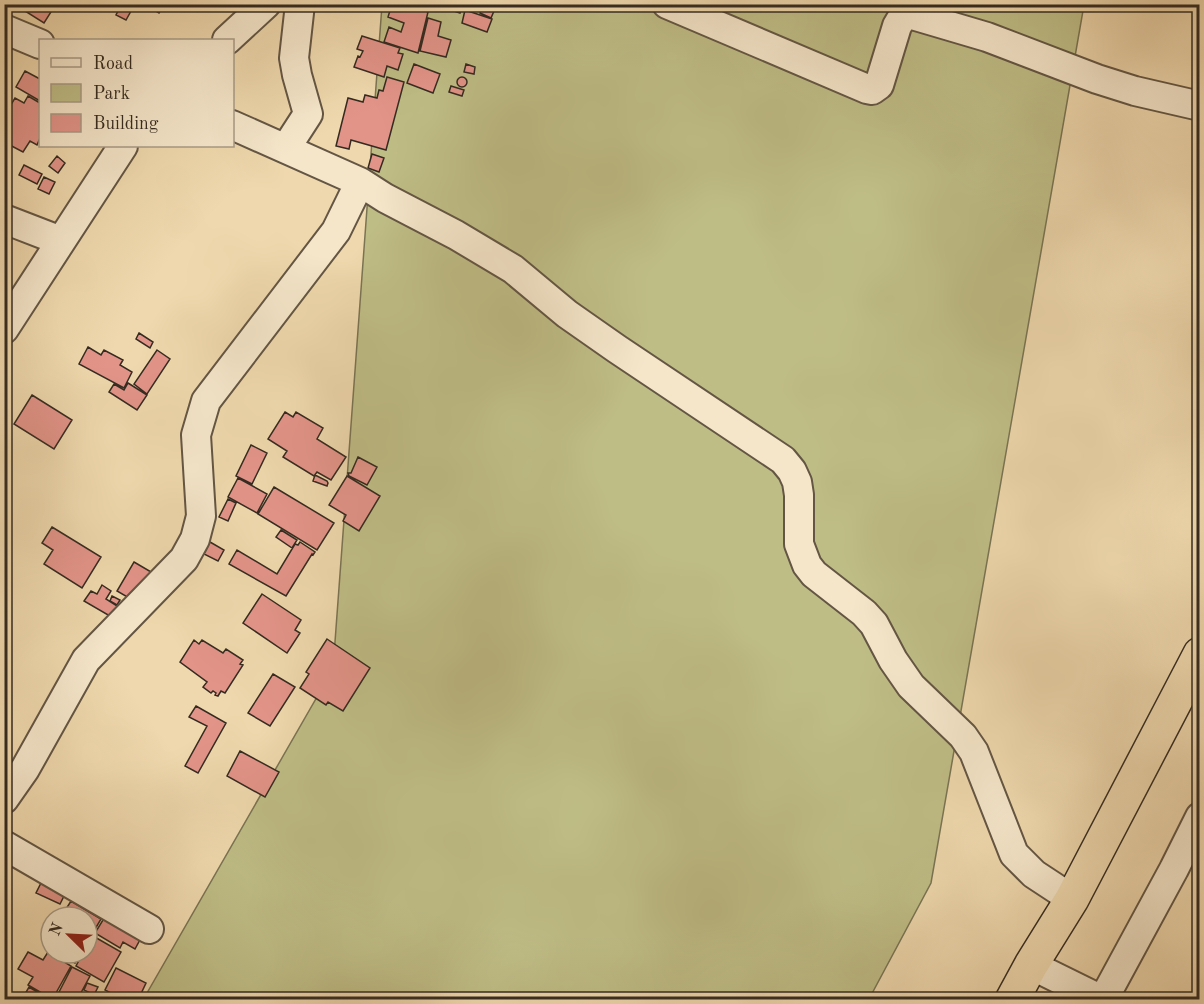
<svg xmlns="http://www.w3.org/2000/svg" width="1204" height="1004" font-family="'Old Standard TT',serif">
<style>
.green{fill:#bfbd86;stroke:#7a7454;stroke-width:1.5}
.building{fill:#e39489;stroke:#352b21;stroke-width:1.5}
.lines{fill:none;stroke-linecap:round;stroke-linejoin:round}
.street-casing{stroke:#645644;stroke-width:32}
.highway-casing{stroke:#352b21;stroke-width:36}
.street{stroke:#f5e6ca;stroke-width:28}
.highway{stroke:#efd8ad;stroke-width:33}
</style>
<rect width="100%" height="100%" fill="#efd8ad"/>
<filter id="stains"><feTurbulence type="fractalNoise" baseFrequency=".00333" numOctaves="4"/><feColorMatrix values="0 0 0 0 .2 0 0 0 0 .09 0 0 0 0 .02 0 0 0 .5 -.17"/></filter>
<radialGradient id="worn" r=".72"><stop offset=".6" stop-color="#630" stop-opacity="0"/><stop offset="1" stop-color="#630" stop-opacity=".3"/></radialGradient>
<path class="green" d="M382,5H1084L931,883L869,999L143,1000L333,669Z"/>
<path class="building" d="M27,4H56L44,23L25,11L28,6Z
M120,4H135L132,11Z
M144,4H164L159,13Z
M392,4H407L428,12L418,53L384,42L389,27L401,32L404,23L388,17Z
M433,4H463L460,13Z
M483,4H497L491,18L480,13Z
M121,5L131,11L126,20L116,15Z
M465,10L492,19L487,32L462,23Z
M428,18L441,22L438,36L451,40L446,57L420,51Z
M362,36L400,48L398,53L403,54L398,70L387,66L384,77L354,67L358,56L360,57L363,51L357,49Z
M414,64L440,74L433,93L407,83Z
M466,64L475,67L474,74L464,72Z
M25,71L40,79V101L16,87Z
M457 82a5 5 0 1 1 10 0a5 5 0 1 1-10 0Z
M387,77L404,82L386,150L351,140L349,149L336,146L348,98L363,102L365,95L377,98L379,90L383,91Z
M451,86L464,90L462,96L449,92Z
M28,96L40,103V138L37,145L30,141L23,152L4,142V116L15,98L24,103Z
M372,154L384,158L379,172L368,168Z
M57,156L65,163L58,173L49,166Z
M24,165L42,174L37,184L19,175Z
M44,177L55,182L49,194L38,189Z
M1200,248V270L1194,268Z
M139,333L153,342L150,348L136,339Z
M88,347L101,355L104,350L123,360L120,365L132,372L124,388L79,364Z
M157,350L170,359L147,394L134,384Z
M128,383L147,395L137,410L109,392L114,384L124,390Z
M32,395L72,420L54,449L14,424Z
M285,412L293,417L296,412L323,428L317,439L346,457L331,480L317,472L314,476L283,457L287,451L268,439Z
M251,445L267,453L252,484L236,476Z
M358,457L377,467L367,485L349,476L348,473H351Z
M315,475L327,481L328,483L327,486L313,481Z
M347,476L380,496L359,531L343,521L346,515L329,505Z
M238,478L267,494L257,513L228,497Z
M274,487L334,523L317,550L258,514Z
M228,499L236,503L228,521L219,517Z
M52,527L101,557L82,588L44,564L53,550L42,543Z
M281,530L297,540L292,548L276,537Z
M210,542L224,550L218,561L204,554Z
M300,542L315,552L313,555L312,554L286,596L229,564L237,550L277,574L295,544L298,545Z
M134,562L158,576L141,605L117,591Z
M102,585L111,591L106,599L133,616L127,626L84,601L91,591L97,594Z
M262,594L301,620L295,630L300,633L287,653L243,623Z
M112,596L120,600L117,605L110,601Z
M327,639L370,668L343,711L328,702L326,705L300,688L309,674L306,672Z
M194,640L199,644L202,640L223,653L226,649L243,660L240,664L243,665L225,693L221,691L218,696L215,695L216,693L213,691L211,693L203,687L207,682L180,662Z
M273,674L295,687L270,726L248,713Z
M196,706L226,723L198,773L185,766L207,726L189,717Z
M240,751L279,772L265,797L227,776Z
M41,883L65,894L60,904L36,893Z
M71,901L101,919L87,943V917H61Z
M106,915L142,936L135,949L123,942L120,948L95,933Z
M51,935V950L45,946Z
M93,936L121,952L104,982L76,966L83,953H87V946Z
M28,952L43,960L48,952L71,966L52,1000H45L40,997L42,993L28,985L33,977L18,969Z
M57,953H81L75,963Z
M72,967L90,976L77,1000H68L58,994Z
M116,968L146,983L138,1000H124L105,990Z
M87,983L98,987L94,995L84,990Z
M29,987L39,993L38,997L43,1000L22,999Z"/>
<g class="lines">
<defs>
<path id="street" d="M667,4L867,89L872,90L879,85L897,26L903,16L909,14L987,37L1097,79L1135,91L1200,106
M4,29L40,44
M227,40L266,4
M232,125L360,182L385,198L456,235L513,269L567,314L617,349L783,460L792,471L797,482L799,495V544L807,565L814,574L864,613L874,624L893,660L911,686L963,736L974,752L1014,854L1034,874L1072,899
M286,148L308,114L297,75L294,58L300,4
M4,219L61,241
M4,329L123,146
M4,799L25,769L86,660L184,559L195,539L201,516L196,435L206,401L336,231L360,182
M4,845L149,929
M1031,965L1102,1000
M1103,1000L1174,869L1200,817"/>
<path id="highway" d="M1012,1000L1031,965L1072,899L1200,654"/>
</defs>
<use href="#street" class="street-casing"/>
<use href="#highway" class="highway-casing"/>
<use href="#street" class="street"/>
<use href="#highway" class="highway"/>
</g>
<rect width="1204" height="1004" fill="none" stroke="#efd8ad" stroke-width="24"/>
<rect x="6" y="6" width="1192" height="992" fill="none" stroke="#352b21" stroke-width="3"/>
<rect x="12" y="12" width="1180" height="980" fill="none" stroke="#352b21" stroke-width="1.5"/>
<rect x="39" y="39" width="195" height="108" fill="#f5e6ca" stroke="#a89b86" stroke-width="1.5"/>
<rect x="51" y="58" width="30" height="9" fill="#f5e6ca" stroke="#a89b86" stroke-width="1.5"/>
<text x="93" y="69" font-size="18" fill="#352b21">Road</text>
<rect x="51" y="84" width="30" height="18" fill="#bfbd86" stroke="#a89b86" stroke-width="1.5"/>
<text x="93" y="99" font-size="18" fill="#352b21">Park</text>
<rect x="51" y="114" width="30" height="18" fill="#e39489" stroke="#a89b86" stroke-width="1.5"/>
<text x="93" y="129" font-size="18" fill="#352b21">Building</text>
<g transform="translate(69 935) rotate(294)"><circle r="28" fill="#f5e6ca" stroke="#a89b86" stroke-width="1.5"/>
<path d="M0-4.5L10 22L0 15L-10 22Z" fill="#8f2418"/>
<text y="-9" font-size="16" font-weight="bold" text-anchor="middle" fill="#352b21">N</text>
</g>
<rect width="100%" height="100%" filter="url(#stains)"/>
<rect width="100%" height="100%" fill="url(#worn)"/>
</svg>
